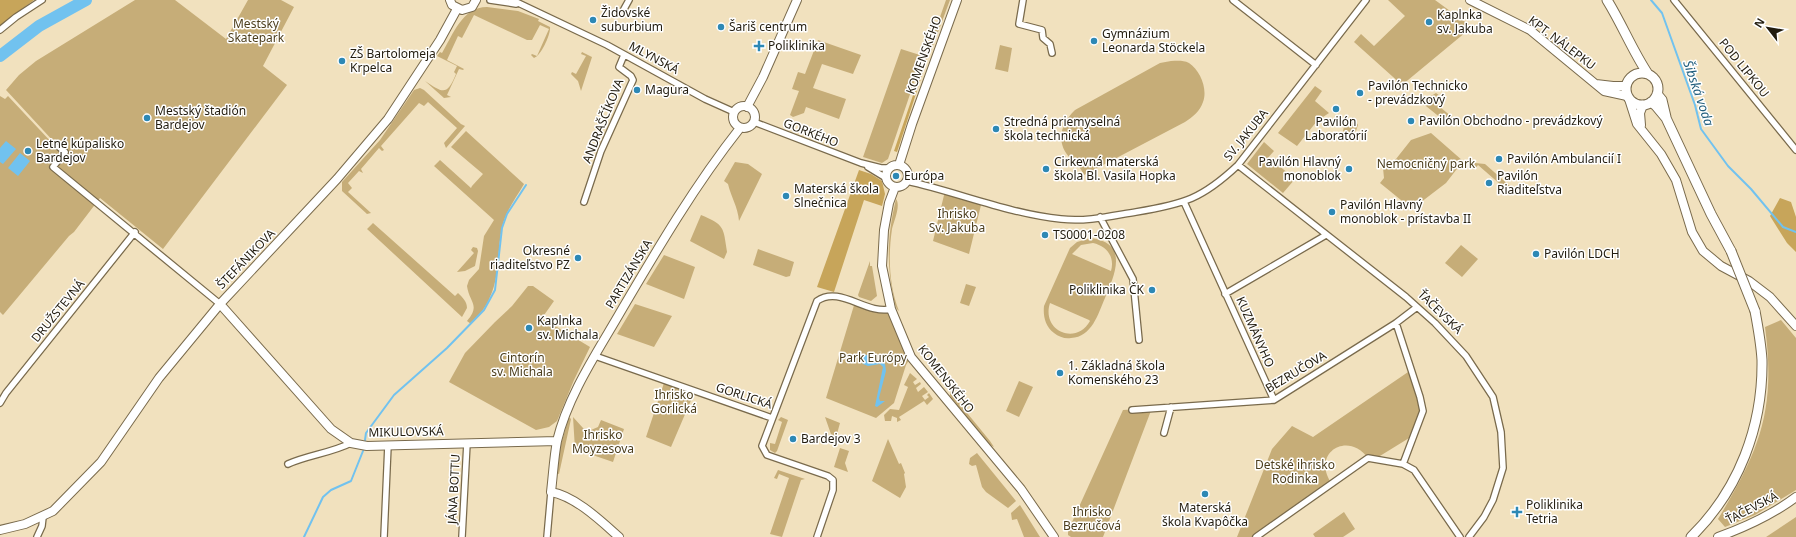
<svg xmlns="http://www.w3.org/2000/svg" width="1796" height="537" font-family="'Noto Sans',sans-serif">
<style>
.green{fill:#c6ad78;fill-rule:evenodd}
.forest{fill:#c7a55a}
.water{fill:#71c2ef}
.lines{fill:none;stroke-linecap:round;stroke-linejoin:round}
.stream{stroke:#71c2ef;stroke-width:2}
.river{stroke:#71c2ef;stroke-width:12}
.street-casing{stroke:#796a4c;stroke-width:8}
.secondary-casing{stroke:#796a4c;stroke-width:10}
.primary-casing{stroke:#796a4c;stroke-width:11}
.street{stroke:#fff;stroke-width:5.5}
.secondary{stroke:#fff;stroke-width:8}
.primary{stroke:#fff;stroke-width:9}
.primary-bridge-casing{stroke:#796a4c;stroke-width:11;stroke-linecap:butt}
.primary-bridge{stroke:#fff;stroke-width:9}
.poi-dot{fill:#2d88b5;stroke:#fff;stroke-width:1.5}
.labels{text-anchor:middle;stroke-width:3;stroke-linejoin:round;paint-order:stroke}
.poi-label{font-size:12px;fill:#221c0f;stroke:#fff;text-anchor:start}
.park-label{font-size:12px;fill:#4c3e1d;stroke:#fff}
.street-label{font-size:12px;fill:#221c0f;stroke:#fff}
.water-label{font-size:13px;font-style:italic;fill:#205d7c;stroke:#fff}
</style>
<rect width="100%" height="100%" fill="#f1e1be"/>
<path class="green" d="M135,0H175L226,39L248,0H281L294,7L263,66L287,85L163,249L100,198L74,232L69,236L3,315L0,312V96L5,99L8,96L54,145L55,143L6,90L19,75L36,61Z
M946,0H950L931,51H928Z
M1388,0H1435L1472,27L1402,85L1354,42L1361,34L1374,46L1405,16Z
M487,7L518,11L539,19L538,21L550,27C551,34 541,56 534,58L531,55L532,54L537,56L549,29L540,25L532,40H527L474,15L462,38L458,36L447,60L464,69L463,70L459,69L447,95L451,97L444,98L425,81C443,93 447,96 456,74L454,72L457,66L437,56L440,52L442,53C453,35 462,7 487,7Z
M818,40L861,55L853,74L822,64L813,88L846,99L839,119L806,107L804,113L793,117L790,115L799,91L792,89L798,72L805,74Z
M1000,45L1012,48L1008,72L995,69Z
M901,49L923,56L888,159L882,163L863,157Z
M582,52L592,57L581,91L578,81L571,74L572,72L576,74L586,56L581,54Z
M1171,61C1177,61 1183,60 1189,63C1200,70 1208,89 1203,102C1200,111 1193,117 1185,122L1084,175C1079,165 1077,165 1070,158C1055,142 1061,123 1075,110L1160,63Z
M1315,86L1322,91L1315,101L1329,113L1317,121L1297,146L1278,133Z
M420,88L424,90L461,124L465,126L446,148L444,143L457,128L428,102L424,106L419,103L381,146L384,150L382,151L379,148L361,169L363,173L359,171L348,183L352,188L348,192L371,213L367,214L342,191V182L380,140L414,90Z
M1436,93L1440,96L1434,102L1452,117L1450,121L1442,119L1421,102Z
M1353,117L1358,125L1356,131L1349,134L1343,131L1344,126Z
M466,131L524,184C516,198 505,212 502,228C497,250 500,276 490,297C486,308 478,316 471,324L467,321C481,305 469,302 467,286L469,280L479,269L484,236L494,220L434,166L440,160L471,188L472,186L483,174L451,147Z
M1431,133L1463,161L1446,183L1412,209L1380,183L1384,178L1383,168L1396,159L1411,140Z
M1264,142L1274,151L1266,160L1270,163L1272,160L1295,179L1283,193L1247,164Z
M735,162L748,164L762,174L739,221C738,207 731,197 728,184L724,181Z
M1475,163L1485,164L1511,187V190L1509,192L1478,165L1474,170L1471,167Z
M945,191L982,201L969,254L933,241Z
M896,199C901,205 894,221 892,229C888,256 889,286 899,311C895,308 894,300 893,294C886,262 888,232 896,199Z
M701,215C725,225 723,227 727,252L724,259L690,241Z
M373,223L455,296L458,293C462,297 467,301 467,308L462,317L367,229Z
M1091,238C1130,243 1114,276 1105,298C1098,314 1092,337 1071,338C1065,339 1059,337 1054,333C1045,326 1043,316 1044,306L1070,248L1077,242ZM1093,243C1107,246 1115,257 1111,271L1072,254L1081,245ZM1050,303L1089,320L1090,321C1076,346 1041,331 1050,303Z
M1461,245L1478,259L1462,277L1445,263Z
M473,247L477,248L478,251L475,266L465,271L457,272L474,253L471,250Z
M758,249L794,262L790,276L786,277L753,265Z
M664,255L695,267L684,299L646,284Z
M870,261V266H872L877,296L871,301L859,297L858,295Z
M966,284L976,287L969,306L960,303Z
M528,286H533L554,301L542,318L590,347L574,380L557,421L549,427L536,430L449,382L465,353L495,322L512,306Z
M855,302L873,309H891L911,357L906,365L894,403L876,418L826,398Z
M635,304L672,316L654,347L617,334Z
M1781,320L1796,338V490L1755,515L1725,527L1718,519C1760,450 1776,409 1765,327Z
M1411,370L1423,411L1414,435L1375,459L1368,458C1348,430 1310,453 1332,484L1256,537H1237L1272,449L1292,426L1313,437Z
M910,373L917,379L913,382L915,385L920,382L921,384L916,388L918,392L924,387L928,392L922,396L925,400L929,397L927,395L929,393L933,399L927,405L924,401L899,417L901,420L897,422V418L892,416L891,421H885L884,415L890,409L899,410L908,387L904,385Z
M665,380L695,391L671,447L646,437Z
M1019,381L1033,387L1019,417L1006,411Z
M950,392L990,441L994,447L988,444L950,396Z
M1152,408L1103,537H1071L1068,535V531L1123,410Z
M569,417L571,419L559,474L556,473L561,444Z
M573,417L583,428L591,430L598,427L601,420L624,429L613,462L575,449Z
M781,417L788,420L777,451L775,453L770,450V443L775,444L782,422L778,420Z
M825,417L840,423L835,441L833,440Z
M888,439L899,464L901,463L905,473L904,474L906,487L900,498L872,481Z
M840,448L849,451L845,463L848,472L834,467Z
M977,453L1016,501L1008,508L986,492L982,487L976,465L972,466L969,464L970,458Z
M778,470L805,479L801,480L782,537L770,534L789,478L779,474L777,479L774,478Z
M1020,505L1040,537H1024L1017,519L1012,520L1011,513Z
M1344,512L1355,529L1343,537H1315L1313,534Z
M1796,517V537H1766Z"/>
<path class="forest" d="M0,0H34L0,26Z
M926,57L927,60L897,152L894,151Z
M859,170L871,174L882,181L885,194L882,206L864,200L834,292L817,287Z
M1780,198L1791,202L1796,217V252L1787,243L1770,216Z"/>
<path class="water" d="M6,141L16,149L3,164L0,162V148Z
M20,153L30,161L18,176L8,168Z
M864,354L869,356L874,363L880,361L885,364L886,371L879,398L880,401H885L877,407L875,406L883,367L880,364L868,366L863,364L858,355Z"/>
<g class="lines">
<path class="stream" d="M1651,0L1662,13L1695,105L1701,129L1728,166L1751,189L1783,227L1796,232
M365,440L366,433L394,395L447,348L484,310L495,290L502,228L507,214L526,185
M304,537L323,497L331,490L351,481L363,451"/>
<path class="river" d="M0,56L39,26L86,0"/>
<defs>
<path id="street" d="M490,0L516,4
M512,0L607,45L705,99L734,112
M1023,0L1019,24L1042,30L1043,38L1050,44L1052,53
M1233,0L1316,65
M1674,0L1796,150
M624,9L629,0
M0,30L16,17L42,0
M754,122L861,163L881,168H890
M59,147L65,152L53,167L220,304
M1238,165L1406,297L1435,323L1466,356L1493,397L1501,432L1503,468L1493,500L1484,517L1469,537
M868,167L886,178
M907,181C957,192 1010,214 1061,219C1086,222 1111,216 1136,212C1184,204 1202,199 1238,165L1366,0
M584,202L601,151L633,80L631,76L619,67L624,55
M1184,202L1274,400
M1100,217L1133,279L1139,340
M1225,294L1326,235
M1396,323L1420,397L1423,411L1403,464
M595,356L772,418
M0,403L6,393L135,232
M1132,410L1274,400L1396,323L1417,307
M1164,433L1171,407
M288,464C308,455 331,453 351,443
M37,537L42,526L43,517
M384,537L388,445
M462,537L467,443
M547,537L551,492
M817,537L833,490V480L828,476L767,455L762,446L817,301C840,285 866,315 891,309
M1256,537L1368,458L1403,464L1414,470L1460,537"/>
<path id="secondary" d="M450,0L452,5L462,10L472,7L476,0
M1470,0L1530,30L1604,91L1627,96
M1596,84L1613,86H1626
M1629,99L1637,124L1661,154L1676,180L1692,232L1703,251L1721,266L1749,281L1770,297L1796,326
M733 117a11 11 0 1 1 22 0a11 11 0 1 1-22 0Z
M747,107L763,77L797,0
M1641,125L1640,113L1643,105
M886 176a11 11 0 1 1 22 0a11 11 0 1 1-22 0Z
M899,165L912,124L957,0
M895,187L889,203L884,230L882,266L891,309L911,357L1021,489L1054,537
M220,304L331,429L351,443L367,446L557,441
M0,530L25,524L53,511L101,462L159,378L220,304L337,179L388,119L440,40L457,9
M619,537C601,521 575,496 551,492C553,475 554,457 557,441C568,395 598,351 621,311C658,248 695,185 740,128
M1718,537C1746,527 1772,515 1796,497"/>
<path id="primary" d="M1607,0C1622,24 1632,50 1648,74
M1626 89a16 16 0 1 1 32 0a16 16 0 1 1-32 0Z
M1657,94L1662,100L1666,117
M1651,102L1656,106L1666,118L1711,214L1731,251
M1691,537C1739,490 1763,426 1762,360C1761,343 1758,327 1755,311"/>
</defs>
<use href="#street" class="street-casing"/>
<use href="#secondary" class="secondary-casing"/>
<use href="#primary" class="primary-casing"/>
<use href="#street" class="street"/>
<use href="#secondary" class="secondary"/>
<use href="#primary" class="primary"/>
<defs>
<path id="primary-bridge" d="M1731,251L1755,311"/>
</defs>
<use href="#primary-bridge" class="primary-bridge-casing"/>
<use href="#primary-bridge" class="primary-bridge"/>
</g>
<g class="poi-dot">
<circle cx="593" cy="20" r="4"/>
<circle cx="1429" cy="22" r="4"/>
<circle cx="721" cy="27" r="4"/>
<circle cx="1094" cy="41" r="4"/>
<path d="M757 40h4v4h4v4h-4v4h-4v-4h-4v-4h4z"/>
<circle cx="342" cy="61" r="4"/>
<circle cx="637" cy="90" r="4"/>
<circle cx="1360" cy="93" r="4"/>
<circle cx="1336" cy="109" r="4"/>
<circle cx="147" cy="118" r="4"/>
<circle cx="1411" cy="121" r="4"/>
<circle cx="996" cy="129" r="4"/>
<circle cx="28" cy="151" r="4"/>
<circle cx="1499" cy="159" r="4"/>
<circle cx="1046" cy="169" r="4"/>
<circle cx="1349" cy="169" r="4"/>
<circle cx="896" cy="176" r="4"/>
<circle cx="1489" cy="183" r="4"/>
<circle cx="786" cy="196" r="4"/>
<circle cx="1332" cy="212" r="4"/>
<circle cx="1045" cy="235" r="4"/>
<circle cx="1536" cy="254" r="4"/>
<circle cx="578" cy="258" r="4"/>
<circle cx="1152" cy="290" r="4"/>
<circle cx="529" cy="328" r="4"/>
<circle cx="1060" cy="373" r="4"/>
<circle cx="793" cy="439" r="4"/>
<circle cx="1205" cy="494" r="4"/>
<path d="M1515 506h4v4h4v4h-4v4h-4v-4h-4v-4h4z"/>
</g>
<g class="labels">
<g class="poi-label">
<text x="601" y="17">Židovské<tspan x="601" dy="14">suburbium</tspan></text>
<text x="1437" y="19">Kaplnka<tspan x="1437" dy="14">sv. Jakuba</tspan></text>
<text x="729" y="31">Šariš centrum</text>
<text x="1102" y="38">Gymnázium<tspan x="1102" dy="14">Leonarda Stöckela</tspan></text>
<text x="768" y="50">Poliklinika</text>
<text x="350" y="58">ZŠ Bartolomeja<tspan x="350" dy="14">Krpelca</tspan></text>
<text x="1368" y="90">Pavilón Technicko<tspan x="1368" dy="14">- prevádzkový</tspan></text>
<text x="645" y="94">Magura</text>
<text x="155" y="115">Mestský štadión<tspan x="155" dy="14">Bardejov</tspan></text>
<text x="1419" y="125">Pavilón Obchodno - prevádzkový</text>
<text x="1004" y="126">Stredná priemyselná<tspan x="1004" dy="14">škola technická</tspan></text>
<text x="1336" y="126" text-anchor="middle">Pavilón<tspan x="1336" dy="14">Laboratórií</tspan></text>
<text x="36" y="148">Letné kúpalisko<tspan x="36" dy="14">Bardejov</tspan></text>
<text x="1507" y="163">Pavilón Ambulancií I</text>
<text x="1054" y="166">Cirkevná materská<tspan x="1054" dy="14">škola Bl. Vasiľa Hopka</tspan></text>
<text x="1341" y="166" text-anchor="end">Pavilón Hlavný<tspan x="1341" dy="14">monoblok</tspan></text>
<text x="904" y="180">Európa</text>
<text x="1497" y="180">Pavilón<tspan x="1497" dy="14">Riaditeľstva</tspan></text>
<text x="794" y="193">Materská škola<tspan x="794" dy="14">Slnečnica</tspan></text>
<text x="1340" y="209">Pavilón Hlavný<tspan x="1340" dy="14">monoblok - prístavba II</tspan></text>
<text x="1053" y="239">TS0001-0208</text>
<text x="570" y="255" text-anchor="end">Okresné<tspan x="570" dy="14">riaditeľstvo PZ</tspan></text>
<text x="1544" y="258">Pavilón LDCH</text>
<text x="1144" y="294" text-anchor="end">Poliklinika ČK</text>
<text x="537" y="325">Kaplnka<tspan x="537" dy="14">sv. Michala</tspan></text>
<text x="1068" y="370">1. Základná škola<tspan x="1068" dy="14">Komenského 23</tspan></text>
<text x="801" y="443">Bardejov 3</text>
<text x="1526" y="509">Poliklinika<tspan x="1526" dy="14">Tetria</tspan></text>
<text x="1205" y="512" text-anchor="middle">Materská<tspan x="1205" dy="14">škola Kvapôčka</tspan></text>
</g>
<g class="park-label">
<text x="256" y="28">Mestský<tspan x="256" dy="14">Skatepark</tspan></text>
<text x="1426" y="168">Nemocničný park</text>
<text x="957" y="218">Ihrisko<tspan x="957" dy="14">Sv. Jakuba</tspan></text>
<text x="522" y="362">Cintorín<tspan x="522" dy="14">sv. Michala</tspan></text>
<text x="873" y="362">Park Európy</text>
<text x="674" y="399">Ihrisko<tspan x="674" dy="14">Gorlická</tspan></text>
<text x="603" y="439">Ihrisko<tspan x="603" dy="14">Moyzesova</tspan></text>
<text x="1295" y="469">Detské ihrisko<tspan x="1295" dy="14">Rodinka</tspan></text>
<text x="1092" y="516">Ihrisko<tspan x="1092" dy="14">Bezručová</tspan></text>
</g>
<g class="street-label">
<text transform="translate(1562 43) rotate(37)" y="4">KPT. NÁLEPKU</text>
<text transform="translate(924 55) rotate(-70)" y="4">KOMENSKÉHO</text>
<text transform="translate(654 58) rotate(28)" y="4">MLYNSKÁ</text>
<text transform="translate(1744 68) rotate(51)" y="4">POD LIPKOU</text>
<text transform="translate(603 121) rotate(-68)" y="4">ANDRAŠČÍKOVA</text>
<text transform="translate(811 133) rotate(21)" y="4">GORKÉHO</text>
<text transform="translate(1246 135) rotate(-51)" y="4">SV. JAKUBA</text>
<text transform="translate(246 259) rotate(-46)" y="4">ŠTEFÁNIKOVA</text>
<text transform="translate(629 274) rotate(-59)" y="4">PARTIZÁNSKA</text>
<text transform="translate(58 311) rotate(-51)" y="4">DRUŽSTEVNÁ</text>
<text transform="translate(1440 312) rotate(44)" y="4">ŤAČEVSKÁ</text>
<text transform="translate(1255 332) rotate(66)" y="4">KUZMÁNYHO</text>
<text transform="translate(1296 372) rotate(-31)" y="4">BEZRUČOVA</text>
<text transform="translate(946 379) rotate(52)" y="4">KOMENSKÉHO</text>
<text transform="translate(744 396) rotate(18)" y="4">GORLICKÁ</text>
<text transform="translate(406 432) rotate(-1)" y="4">MIKULOVSKÁ</text>
<text transform="translate(454 489) rotate(-87)" y="4">JÁNA BOTTU</text>
<text transform="translate(1752 508) rotate(-27)" y="4">ŤAČEVSKÁ</text>
</g>
<g class="water-label">
<text transform="translate(1699 93) rotate(71)" y="5">Šibská voda</text>
</g>
</g>
<g transform="translate(1768 28) rotate(301)" stroke="#ffffff" stroke-width="3" paint-order="stroke">
<path d="M0-3L7 15L0 10L-7 15Z" fill="#221c0f"/>
<text y="-6" font-size="11" font-weight="bold" text-anchor="middle" fill="#221c0f">N</text>
</g>
</svg>
